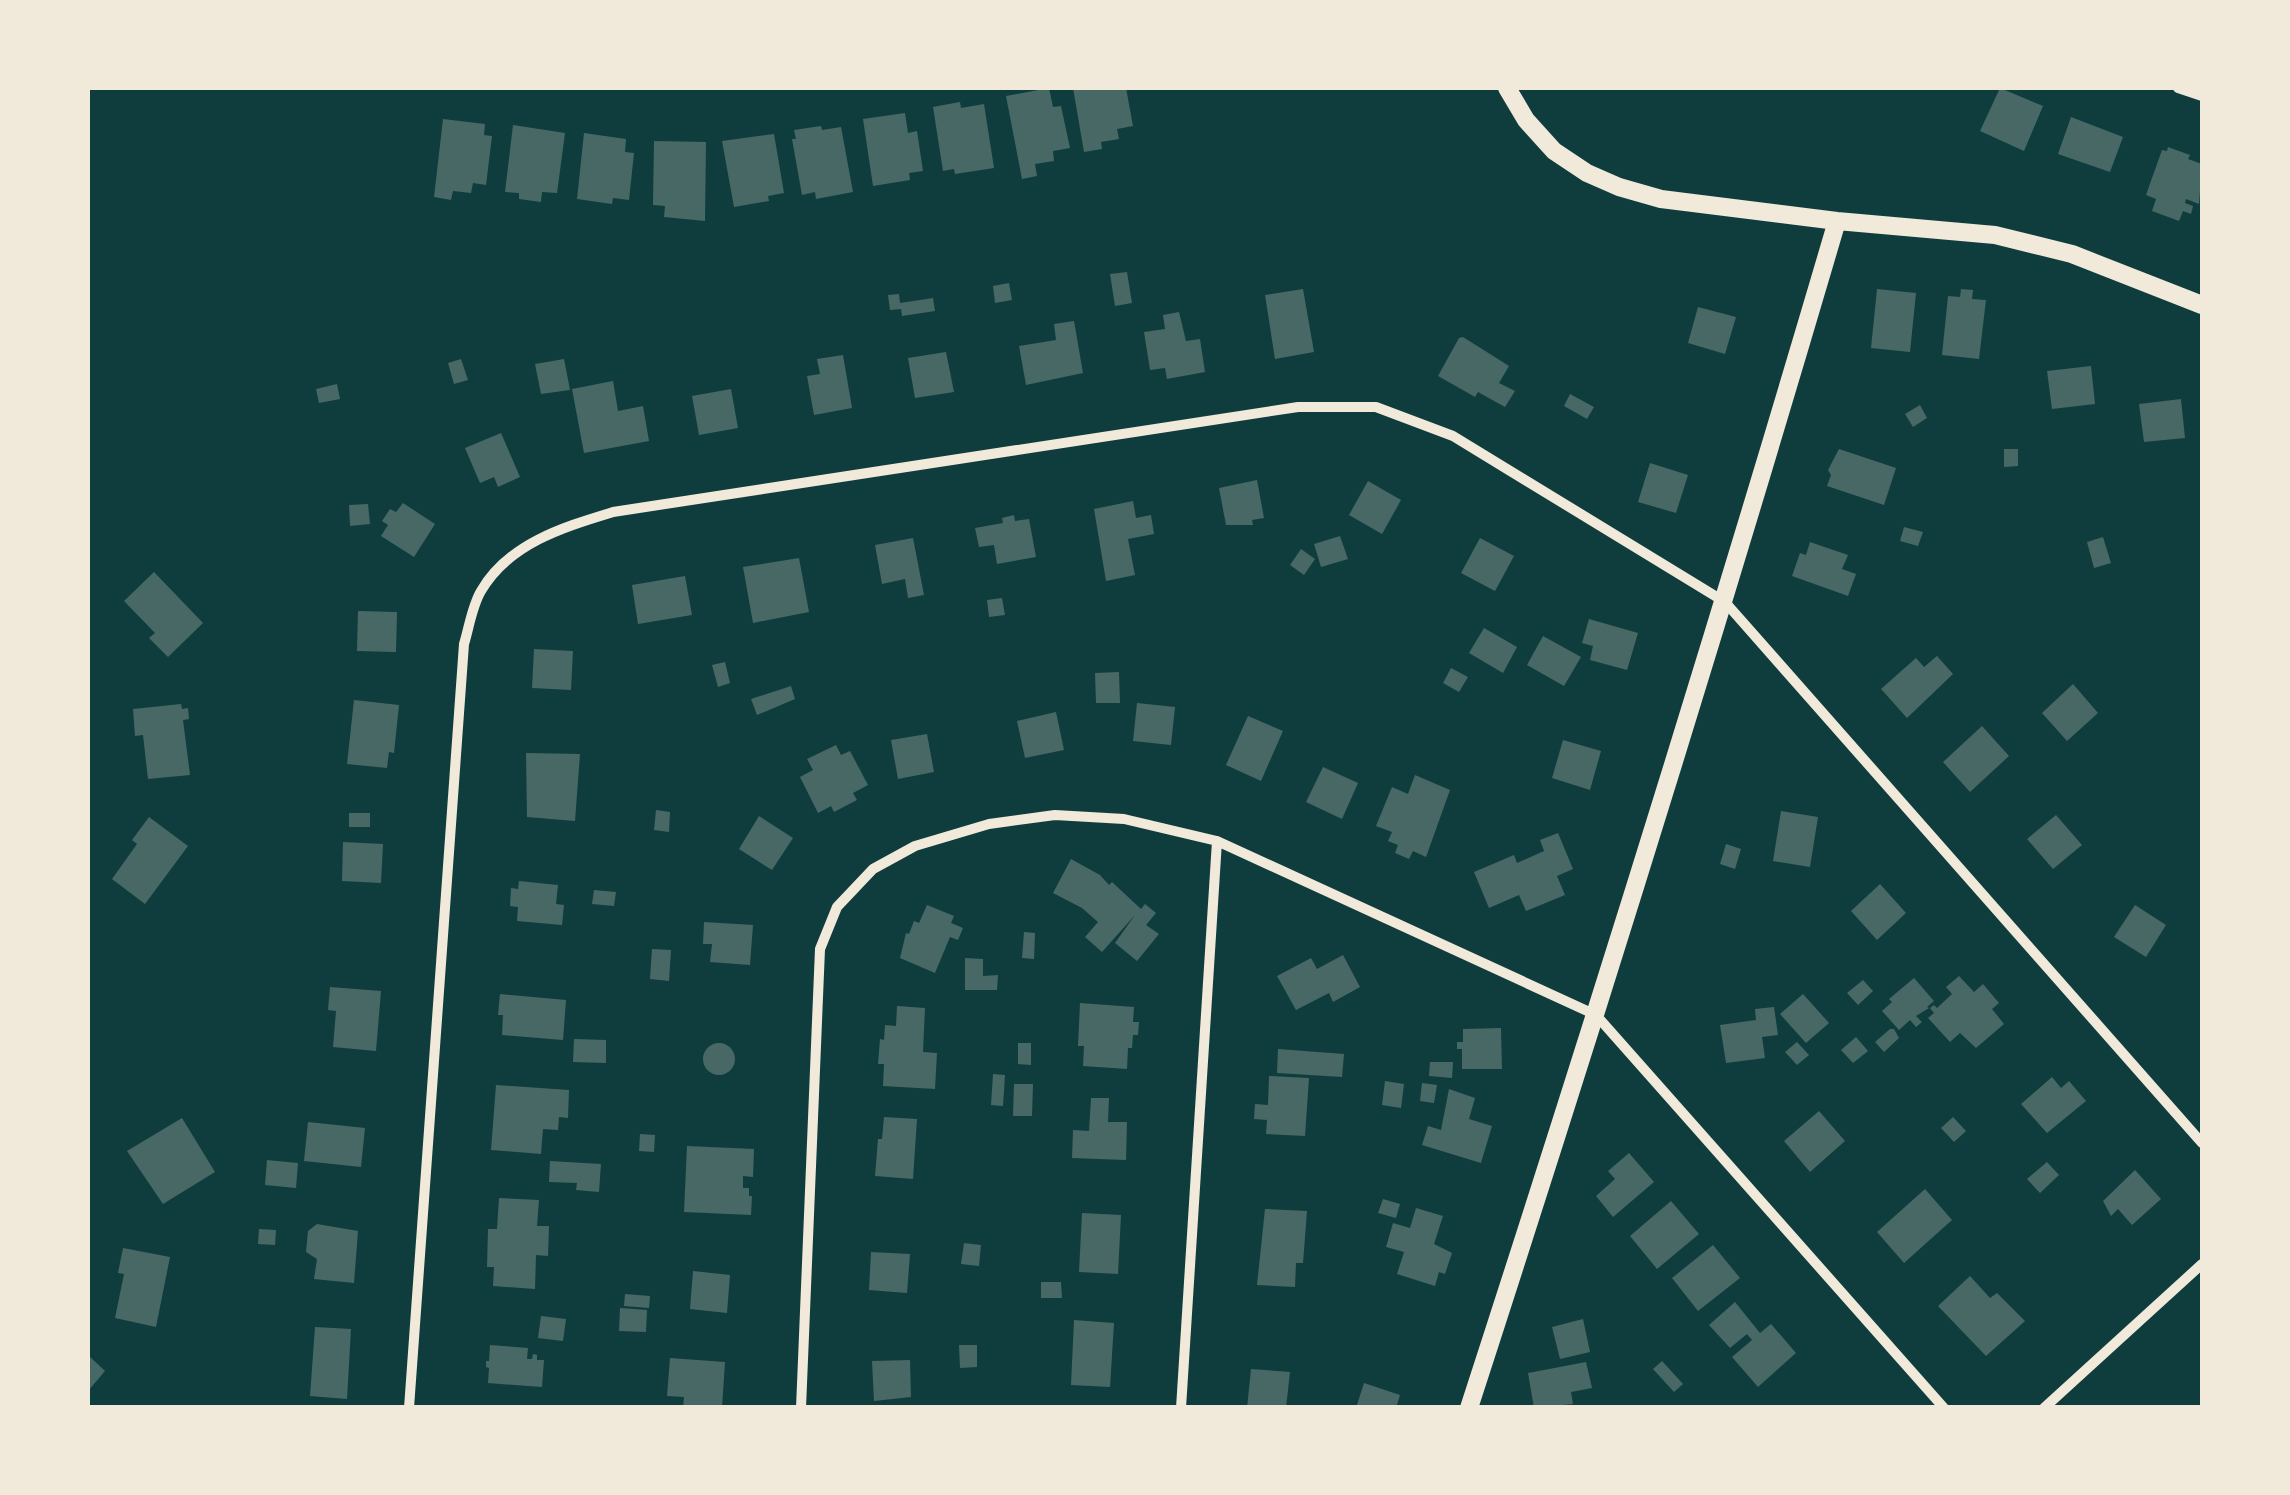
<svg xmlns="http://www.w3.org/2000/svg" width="2290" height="1495" font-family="Figtree,sans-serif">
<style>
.building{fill:#486865}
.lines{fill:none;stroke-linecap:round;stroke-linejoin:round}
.minor{stroke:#f1e9da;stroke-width:10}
.tertiary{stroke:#f1e9da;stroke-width:18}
</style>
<rect width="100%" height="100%" fill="#0f3d3e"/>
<path class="building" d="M1049,88L1053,107L1061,106L1070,148L1053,151L1054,161L1035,164L1037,176L1022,179L1006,96Z
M1073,88H1126L1133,126L1117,129L1119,139L1101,142L1102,149L1084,152Z
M2000,88L2043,106L2024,151L1980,131Z
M960,102L961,108L984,104L994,168L955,174L954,169L943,171L933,107Z
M905,113L908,133L917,131L923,171L909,173L910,180L873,186L863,119Z
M2071,117L2123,137L2110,172L2058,154Z
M443,119L485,124L484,135L492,136L486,185L473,183L471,193L453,191L451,200L434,197Z
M513,125L565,133L557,193L542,192L541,202L519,199V193L505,192Z
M821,126L822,130L841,127L853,192L816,199L815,192L802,195L792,139H796L794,130Z
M584,133L626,139L625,152L634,153L629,200L613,198L612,204L577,199Z
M774,134L784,193L768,196L769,201L734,207L722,141Z
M654,141L706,142L705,221L664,217L665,206L653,205Z
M2168,147L2190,155L2188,159L2202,164L2199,204L2186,199L2185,203L2193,206L2191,214L2183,211L2179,221L2152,211L2156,199L2146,195L2162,150L2167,151Z
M1127,272L1132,303L1115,306L1110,274Z
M1009,283L1012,300L995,303L993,286Z
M1303,289L1314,352L1275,359L1265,295Z
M1877,289L1916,293L1910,352L1871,348Z
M1961,289L1973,290L1972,299L1986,300L1979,359L1942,355L1948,296L1960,297Z
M899,294L900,303L933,298L935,311L902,316L901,309L890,310L888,295Z
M1698,307L1736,317L1725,354L1688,343Z
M1179,312L1186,341L1200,339L1205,372L1167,379L1165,368L1150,370L1144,332L1165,329L1163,315Z
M1074,321L1083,373L1026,385L1019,346L1056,340L1054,324Z
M1463,337L1509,366L1499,383L1515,391L1505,407L1478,392L1475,397L1438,376L1459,338Z
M946,352L954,392L915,398L908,358Z
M843,355L852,408L814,415L807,376L820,374L817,359Z
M461,359L468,380L454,384L448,363Z
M564,359L570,390L541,394L535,364Z
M2091,366L2095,404L2052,409L2047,371Z
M613,381L618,411L643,406L649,441L584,453L572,389Z
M337,384L340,399L319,403L316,389Z
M731,389L738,428L699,435L692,396Z
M1570,394L1594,407L1587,419L1564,406Z
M2181,399L2185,438L2144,442L2139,404Z
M1920,405L1927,418L1913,427L1905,414Z
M501,433L520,477L498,487L494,477L480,483L465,448Z
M1839,449L1896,468L1884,505L1827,486L1831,475L1828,470Z
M2004,449H2018V466L2004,467Z
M1650,463L1688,475L1676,513L1638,502Z
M1257,480L1264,518L1252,520L1253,525H1226L1219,488Z
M1368,481L1401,500L1382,534L1349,515Z
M1133,501L1136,518L1151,515L1154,534L1128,539L1135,575L1106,581L1094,509Z
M403,503L435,524L414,557L381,536L388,525L382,521L390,509L396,512Z
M368,504L370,524L350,526L349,505Z
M1014,515L1015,521L1029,519L1036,557L997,564L994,545L979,547L975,528L1003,523L1002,518Z
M1904,527L1923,532L1918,546L1900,541Z
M1340,536L1348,559L1321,567L1314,544Z
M2103,537L2111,563L2094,568L2087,542Z
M913,538L924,595L908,598L905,579L882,584L875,545Z
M1480,538L1514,556L1495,591L1461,573Z
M1810,542L1848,555L1842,569L1856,574L1848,596L1792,576L1800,553L1806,555Z
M1301,549L1315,559L1304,575L1290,565Z
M799,558L809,612L753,623L743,567Z
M154,572L203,623L168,657L149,638L155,633L124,601Z
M685,576L692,615L638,624L632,585Z
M1002,598L1005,615L989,617L987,600Z
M358,611L397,612L396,652L357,651Z
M1589,619L1638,633L1627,670L1590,660L1593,646L1582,643Z
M1484,628L1517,647L1503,673L1469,653Z
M1543,636L1581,657L1564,686L1527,665Z
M534,649L573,651L571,690L532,688Z
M1937,656L1953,674L1907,718L1881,689L1916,658L1924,667Z
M725,662L730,683L718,687L712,665Z
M1451,668L1468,677L1459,692L1443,683Z
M1119,672L1120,703H1096L1095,673Z
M2073,684L2098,713L2067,741L2042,713Z
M791,686L795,699L757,715L751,699Z
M354,700L399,705L394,753L389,752L387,768L347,764Z
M1137,703L1175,707L1171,745L1133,741Z
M181,704L182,709L188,708L189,719L183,720L190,775L148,779L143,735L135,736L133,709Z
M1056,712L1064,750L1025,758L1017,721Z
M1248,716L1283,731L1261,781L1226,765Z
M1982,726L2009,756L1970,792L1943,762Z
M927,734L934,772L898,779L891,740Z
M1563,740L1601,751L1590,790L1552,778Z
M836,745L841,755L850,751L868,785L853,793L857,800L834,812L831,806L818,813L800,777L813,770L807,759Z
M526,753L580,754L575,821L527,817Z
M1323,767L1358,783L1342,819L1306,802Z
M1415,775L1450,790L1426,857L1413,851L1409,859L1395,853L1398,845L1388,841L1392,832L1376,826L1392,787L1408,794Z
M656,810L670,812L669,832L654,830Z
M1781,811L1818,817L1810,867L1773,861Z
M349,813H370V827H349Z
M2056,815L2082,845L2053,869L2027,839Z
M759,816L793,838L772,870L739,849Z
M149,817L188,846L145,904L112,879L137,844L132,840Z
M1558,833L1573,869L1557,876L1565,895L1526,911L1519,895L1489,908L1474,872L1514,855L1517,863L1544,851L1540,840Z
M343,842L383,844L381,883L342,881Z
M1726,844L1741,849L1735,869L1720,864Z
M1071,859L1100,875L1109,885L1112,882L1141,909L1145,904L1156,913L1146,925L1159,934L1137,961L1115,943L1135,915L1102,952L1085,937L1098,922L1082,908L1053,893Z
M519,881L558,885L556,904L564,905L562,925L517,921L518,907L510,906L511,888L518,889Z
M1880,884L1906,913L1877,940L1851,911Z
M594,890L616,892L614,906L592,904Z
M927,905L954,916L951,923L963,928L958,940L950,937L935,973L900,958L906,933L909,934L914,921L919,923Z
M2135,905L2166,925L2146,957L2114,937Z
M704,922L753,925L750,965L710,962L712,944H703Z
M1024,932L1035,933L1034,959L1022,958Z
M652,949L671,950L669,981L650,979Z
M1343,955L1360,987L1333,1002L1329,993L1296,1010L1277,976L1311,958L1317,969Z
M965,958L983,959V976L998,975L997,990H965Z
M1959,976L1974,992L1983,984L1988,990L1999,1003L1992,1009L2004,1024L1976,1048L1960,1033L1950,1042L1928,1018L1934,1013L1930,1008L1934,1005L1937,1008L1952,994L1946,987Z
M1914,978L1934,1001L1927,1007L1929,1008L1916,1016L1922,1022L1916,1027L1910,1020L1899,1030L1882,1011L1892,1002L1889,999Z
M1863,980L1873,991L1858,1005L1847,993Z
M330,987L381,991L376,1051L333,1047L336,1011L328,1010Z
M500,994L566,1000L563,1040L502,1035L503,1015H498Z
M1803,994L1829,1023L1806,1043L1780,1014Z
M1080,1003L1134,1007L1133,1022H1139L1138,1035H1133L1132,1048H1128L1127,1069L1083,1066L1084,1046H1078Z
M897,1006L925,1008L923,1052L937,1053L935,1089L883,1086L884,1064H878L880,1039L884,1040L885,1025L896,1026Z
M1774,1007L1778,1035L1762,1037L1765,1058L1726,1063L1720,1025L1756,1020L1755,1009Z
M1501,1028L1502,1069H1462V1049H1457V1042H1463V1029Z
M1890,1029H1894L1899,1038L1884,1052L1875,1042Z
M1856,1037L1868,1051L1853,1063L1841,1050Z
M574,1039L606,1040V1063L573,1062Z
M1797,1042L1809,1055L1797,1065L1785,1052Z
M1018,1043H1031V1065L1018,1064Z
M703 1059a16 16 0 1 1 32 0a16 16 0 1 1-32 0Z
M1278,1049L1344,1054L1342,1077L1277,1073Z
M1430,1062H1453L1452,1078L1429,1076Z
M993,1074L1005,1075L1003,1106L991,1105Z
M1269,1076L1309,1078L1305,1136L1266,1134L1267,1120L1254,1119L1255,1104L1268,1105Z
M2052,1077L2061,1088L2069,1081L2086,1101L2047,1133L2021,1104Z
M1385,1081L1404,1084L1401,1108L1382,1105Z
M1422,1083L1437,1085L1434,1103L1420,1101Z
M1014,1084H1033L1032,1116H1013Z
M496,1085L569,1090L568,1118L559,1117L558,1130L543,1129L541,1154L491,1150Z
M1449,1089L1475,1098L1469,1119L1492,1126L1481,1163L1422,1145L1428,1126L1441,1130Z
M1091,1098H1109L1108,1122H1127L1126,1160L1072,1158L1073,1130L1089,1131Z
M1819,1111L1845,1141L1810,1172L1784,1141Z
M884,1117L917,1119L913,1179L875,1176L878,1139H882Z
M1953,1117L1966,1131L1954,1142L1941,1128Z
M182,1118L215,1172L163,1204L127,1151Z
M308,1122L365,1128L361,1167L304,1161Z
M640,1134L655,1135L654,1152L639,1151Z
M687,1146L754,1149L753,1177L743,1176V1188H749V1196H752L751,1215L684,1212Z
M1629,1153L1654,1182L1613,1217L1596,1196L1615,1179L1608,1171Z
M267,1160L298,1163L296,1188L265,1185Z
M550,1161L601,1164L599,1192L576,1190L577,1183L549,1182Z
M2047,1162L2059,1175L2040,1193L2027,1179Z
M2135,1170L2161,1199L2132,1225L2118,1209L2111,1216L2103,1201Z
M1925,1189L1952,1220L1904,1263L1877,1232Z
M499,1198L539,1200L537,1226H549L548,1256L536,1255L535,1289L493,1286L494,1267H487L488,1229H497Z
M1383,1199L1400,1204L1396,1218L1378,1213Z
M1671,1201L1699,1234L1657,1269L1630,1236Z
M1416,1208L1443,1216L1434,1244L1452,1253L1445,1274L1439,1272L1435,1286L1397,1274L1404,1252L1386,1247L1393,1223L1410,1228Z
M1265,1209L1307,1211L1303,1263H1296L1295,1287L1257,1285Z
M1082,1213L1121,1215L1118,1274L1079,1272Z
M317,1224L358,1231L354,1283L314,1279L317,1259L306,1252L308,1231Z
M259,1229L276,1230L275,1245L258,1244Z
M964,1243L981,1245L979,1266L961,1264Z
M1713,1245L1740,1278L1698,1311L1672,1278Z
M123,1248L170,1257L156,1327L115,1318L124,1274L118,1273Z
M871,1252L910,1254L907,1293L869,1290Z
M693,1271L730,1275L727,1313L690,1309Z
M1970,1276L1990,1298L1997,1293L2025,1321L1986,1356L1938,1306Z
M1041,1282H1061L1062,1298H1041Z
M625,1294L650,1296L649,1308L624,1306Z
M1735,1302L1760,1333L1771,1324L1796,1353L1758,1387L1732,1357L1752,1340L1747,1334L1730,1348L1709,1325Z
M620,1308L647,1310L646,1332L619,1331Z
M541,1316L566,1319L563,1341L538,1338Z
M1583,1319L1590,1352L1560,1359L1552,1327Z
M1074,1320L1114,1323L1110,1387L1071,1385Z
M315,1327L351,1329L347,1399L310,1396Z
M490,1345L528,1348L527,1359H532L533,1354L537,1355V1360H544L542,1387L488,1383L489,1368L486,1367V1361H489Z
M959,1345H977V1367L960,1368Z
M88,1355L105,1371L88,1391Z
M670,1358L725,1362L722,1408H683L684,1397L667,1396Z
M910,1360L911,1397L874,1401L872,1361Z
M1662,1361L1683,1384L1674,1392L1653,1369Z
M1586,1362L1592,1388L1571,1392L1573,1404L1534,1408L1528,1373Z
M1251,1369L1290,1372L1286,1408H1247Z
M1364,1383L1400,1395L1396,1408H1356Z"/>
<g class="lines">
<path class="minor" d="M2178,88L2202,96
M409,1408L464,644C469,628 472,606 481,591C509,543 564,527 613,512L1298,407H1376L1453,436L1725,602L2202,1143
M801,1408L820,949L837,907L873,869L915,846L989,824L1055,815L1124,819L1217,841L1596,1015L1944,1408
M1181,1408L1217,841
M2044,1408L2202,1264"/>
<path class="tertiary" d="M1507,88L1526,120L1554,151L1587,173L1619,187L1661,199L1837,221L1995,235L2072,254L2202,305
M1469,1408C1597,1014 1720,619 1837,221"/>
</g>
<rect width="2290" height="1495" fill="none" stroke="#f1e9da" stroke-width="180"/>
</svg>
